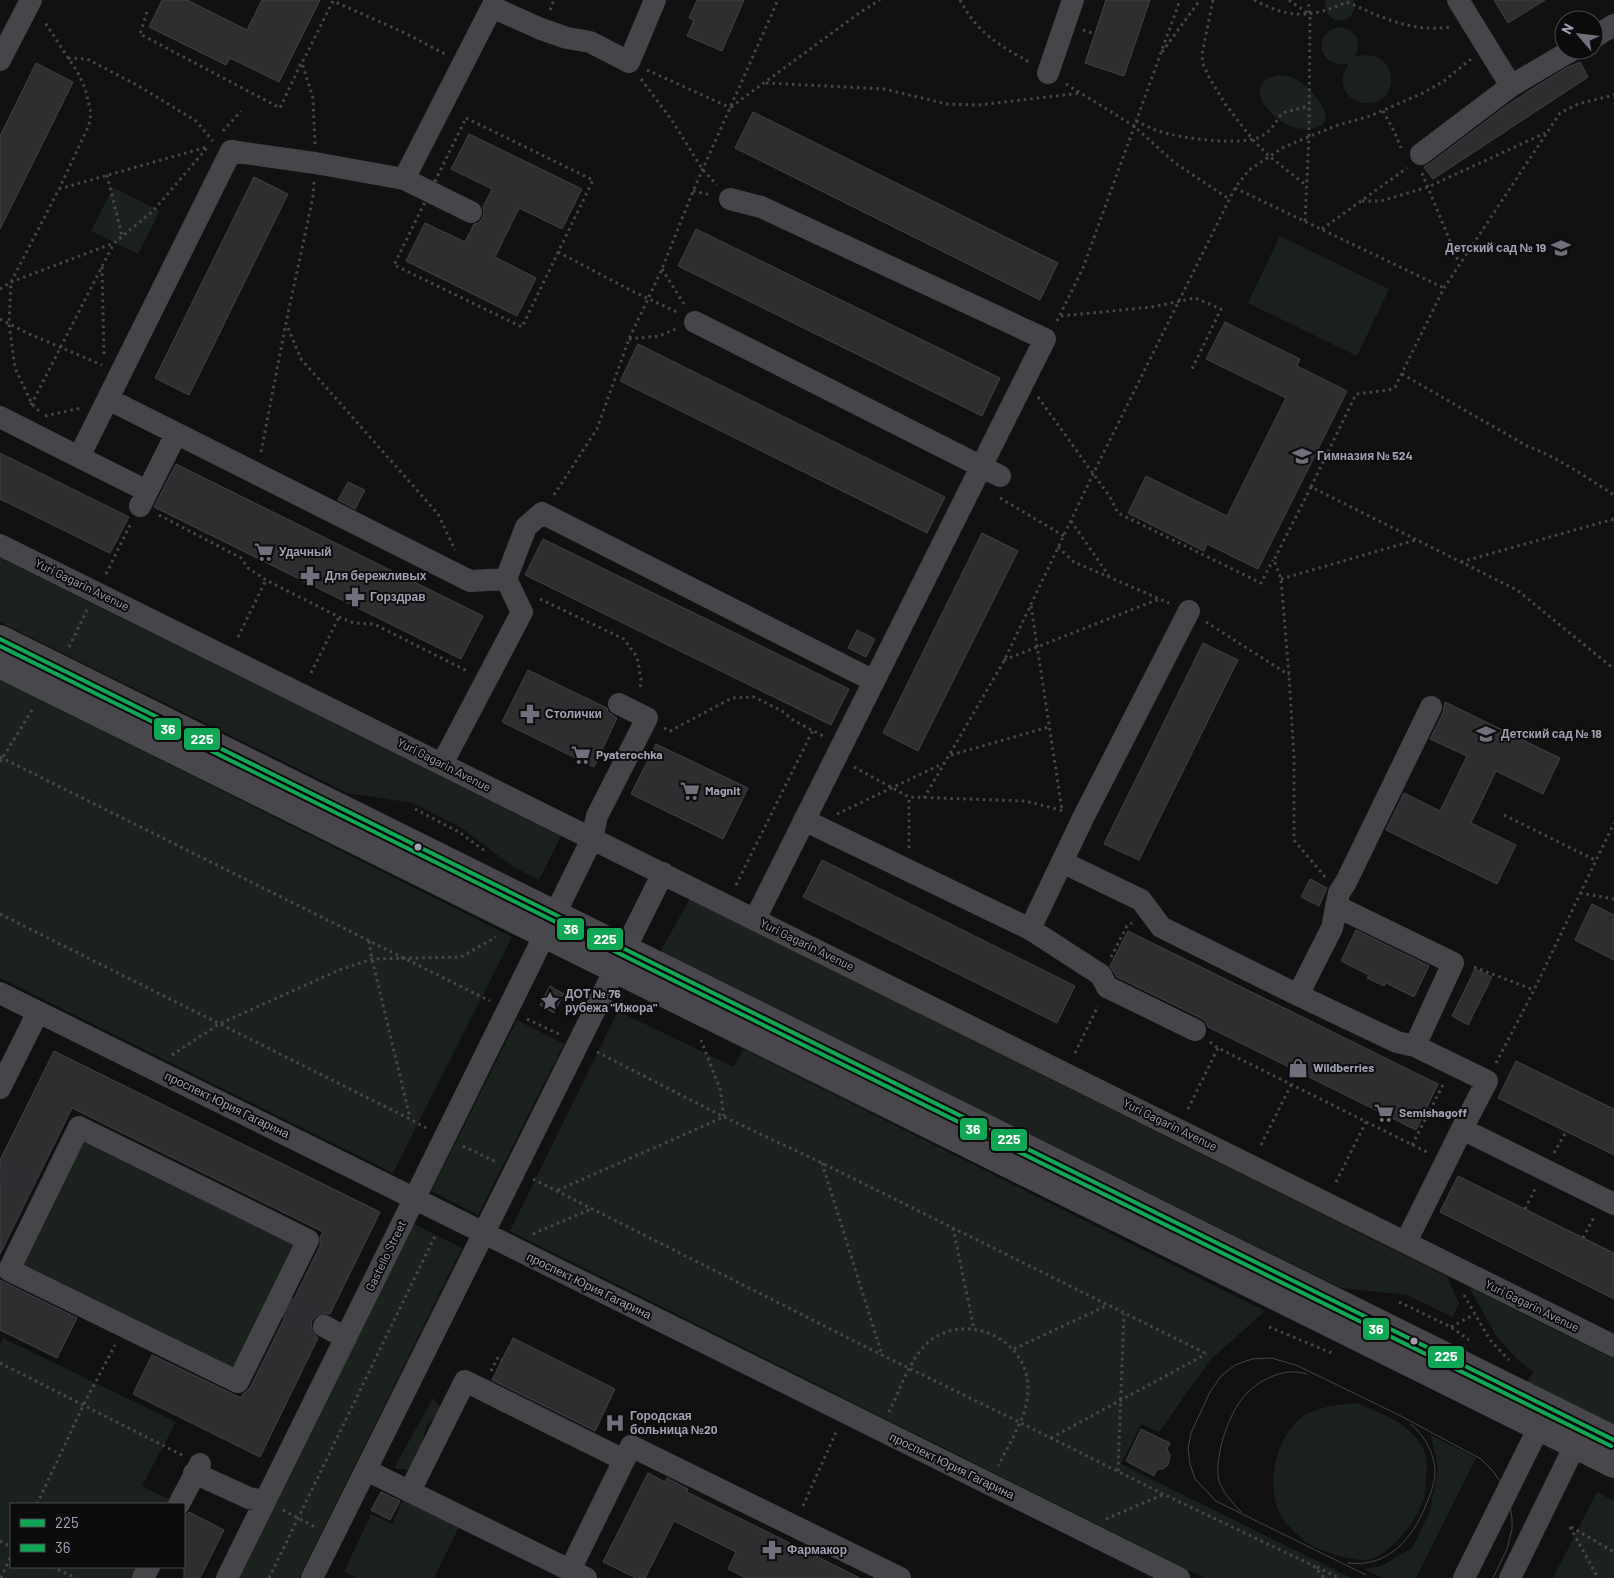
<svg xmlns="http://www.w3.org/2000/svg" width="1614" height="1578" font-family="Barlow,sans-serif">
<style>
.green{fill:#1b221d}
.building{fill:#2e2e30;stroke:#404146}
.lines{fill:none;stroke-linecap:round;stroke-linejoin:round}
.minor-tunnel{stroke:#2e2e32;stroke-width:22;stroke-dasharray:22 11;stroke-linecap:butt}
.path{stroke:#47474c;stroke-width:3;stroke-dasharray:2.5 4;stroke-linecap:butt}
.minor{stroke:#46464a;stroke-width:22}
.major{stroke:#48484c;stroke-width:28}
.tram{stroke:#46464b;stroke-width:1}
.bus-1-casing{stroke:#0c0c0d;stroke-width:8}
.bus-2-casing{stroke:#0c0c0d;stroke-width:8}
.bus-1{stroke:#10a855;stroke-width:4}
.bus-2{stroke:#10a855;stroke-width:4}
.bus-dot{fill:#a1a3b4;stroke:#0c0c0d;stroke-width:2}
.labels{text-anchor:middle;stroke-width:4;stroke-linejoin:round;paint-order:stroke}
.poi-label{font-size:12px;font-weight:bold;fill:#a1a3b4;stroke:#0c0c0d;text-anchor:start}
.street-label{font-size:12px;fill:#a1a3b4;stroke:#0c0c0d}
.line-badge{stroke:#0c0c0d;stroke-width:2}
.badge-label{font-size:14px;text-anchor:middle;font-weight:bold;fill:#fff}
</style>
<rect width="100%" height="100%" fill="#111112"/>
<path class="green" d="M1325,0H1354C1360,26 1322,29 1325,0Z
M1338,27C1357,29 1362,41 1355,57C1399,44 1403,105 1366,103C1358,103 1351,99 1346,92C1340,82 1343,72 1349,63C1320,70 1310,35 1338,27Z
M1281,75C1288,76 1293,77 1299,81C1314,90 1345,127 1308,129C1274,131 1235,80 1281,75Z
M113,187L160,211L138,254L91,231Z
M1280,236L1389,289L1357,356L1248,303Z
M0,558L561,836L539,880L512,866L460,827L413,803L347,793L0,622Z
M0,679L512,937L393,1173L0,978Z
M690,899L1447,1277L1459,1303L1453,1317L1407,1295L1341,1288L660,952Z
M618,1011L734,1067L743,1049L1265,1311L1211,1359L1159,1432L1141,1424L1121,1464L1351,1578H1204L510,1231Z
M517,1020L564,1044L478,1215L431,1191Z
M81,1134L299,1243L233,1374L16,1267Z
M412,1223L462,1248L299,1578H238Z
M1469,1287L1614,1359V1426L1527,1383L1533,1372L1518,1360L1497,1337Z
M3,1338L176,1422L142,1486L172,1501L170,1504H11V1567H139L133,1578H0V1345Z
M433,1398L443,1410L426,1426L419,1457L409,1470L394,1468Z
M1356,1403C1384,1414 1425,1429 1427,1464C1427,1469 1426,1474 1426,1479C1425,1484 1426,1490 1425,1494C1423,1504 1416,1517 1410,1525C1401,1538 1384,1557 1367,1560C1355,1562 1320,1551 1309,1544C1299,1537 1286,1525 1280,1514C1265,1487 1276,1436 1302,1417C1317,1406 1338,1405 1356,1403Z
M1431,1435L1476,1458L1416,1578H1383L1364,1569L1382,1566L1412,1548L1430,1511L1438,1469Z
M1597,1492L1614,1501V1578H1553Z
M404,1498L460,1525L434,1578H356L344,1572L371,1514L392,1524Z"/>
<path class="building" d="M162,0H187L247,30L262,0H320L279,82L230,58L226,65L149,27Z
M697,0H744L722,51L687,36L694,20L689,18Z
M1106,0H1150L1124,76L1085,63Z
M1494,0H1545L1508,23Z
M1580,62L1588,77L1433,179L1424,167L1429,164L1506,106L1535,87L1568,67Z
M36,63L73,82L0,229V136Z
M753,112L1058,263L1040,300L735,148Z
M469,134L582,189L562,229L519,208L495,257L536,278L517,316L406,261L425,223L465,242L474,224L479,223L483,217L484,212L483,207L492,189L451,169Z
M254,177L288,194L189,395L155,378Z
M696,229L1000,378L982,416L678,266Z
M1225,322L1300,359L1297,366L1347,391L1258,569L1207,544L1204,551L1128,513L1146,476L1227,516L1286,398L1206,359Z
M638,344L945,497L927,533L620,381Z
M0,453L129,517L110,553L0,499Z
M176,464L483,616L461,659L154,507Z
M348,482L365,490L355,509L338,500Z
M982,533L1018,551L918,751L883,733Z
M543,539L849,689L831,725L525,575Z
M857,630L875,639L866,657L848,648Z
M1203,643L1238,660L1139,860L1104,844Z
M528,670L607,708L608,712L617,718L594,767L502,722Z
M1445,702L1560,758L1543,794L1496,771L1471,823L1516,845L1497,884L1386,830L1404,793L1440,811L1467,756L1430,739L1443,713Z
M656,744L748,788L723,839L631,794Z
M822,860L1075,986L1057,1023L803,897Z
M1310,879L1327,888L1319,906L1301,897Z
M1592,904L1614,915V960L1575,940Z
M1356,930L1429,966L1414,997L1386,983L1384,986L1367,978L1369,975L1341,961Z
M1128,931L1438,1084L1416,1130L1208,1027L1206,1022L1201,1018L1117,977L1110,966Z
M1475,969L1492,977L1468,1025L1452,1016Z
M550,986L564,994L554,1013L540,1005Z
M54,1051L380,1212L330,1314L323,1313L318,1315L312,1320L311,1326L313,1332L318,1338L260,1457L133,1394L152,1355L241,1398L243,1394L250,1388L320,1246V1237L323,1232L72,1108L0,1254V1160Z
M1516,1061L1614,1109V1155L1498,1098Z
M1458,1176L1614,1253V1299L1440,1212Z
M0,1280L77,1318L57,1358L0,1330Z
M513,1338L615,1389L595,1431L492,1380Z
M1141,1429L1170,1443L1167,1449L1170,1455L1168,1465L1163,1469H1157L1154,1476L1126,1461Z
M648,1473L665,1482L667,1478L688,1489L687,1492L860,1578H746L728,1569L736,1552L674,1521L645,1578H636L603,1562Z
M381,1492L400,1501L390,1520L371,1510Z
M189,1512L224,1530L200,1578H184V1516Z"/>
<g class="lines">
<path class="minor-tunnel" d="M0,1171L33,1187
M286,1307L324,1326"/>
<path class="path" d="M960,0C977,33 999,45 1031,63
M1213,0L1202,54L1203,64L1210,79L1226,105L1253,140L1269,156L1307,186
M1254,0C1290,19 1311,18 1347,2C1381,17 1412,33 1450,27
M1289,0L1309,14
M550,10L554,0
M147,12L140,34L280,108L301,63
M1083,30L1095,34
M1162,52L1200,0
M68,58L87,59L137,85L196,121L213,141
M647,70L731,108
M641,79L671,119L703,170L717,185
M766,83L884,89L947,104L978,105L1081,93
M1066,84L1134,126L1175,163L1229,199
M731,107L862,11L880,0
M1383,111L1394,131L1401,148
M466,118L593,180L522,327L394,265Z
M1136,121C1143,124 1150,128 1158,131C1180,138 1241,147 1262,136C1271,131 1276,122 1282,113L1309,106
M223,131L241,111
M315,144L313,98L302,63L333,1L405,33L445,54
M1422,173L1459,263
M107,175L122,236
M314,182L313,197L286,323L301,359L438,514L455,550
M1235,188L1444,288
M59,189L207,147
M693,191L711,195
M1362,201H1381L1428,187L1545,133
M1305,221L1309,136L1310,15L1308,0
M1322,229L1407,168
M558,252L634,292L677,312
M102,267L104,356
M662,269L684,304
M0,289L11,282L114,243L153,211L207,148
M1061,316L1152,307L1195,298L1221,309L1191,371
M0,319L27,333L102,365
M1057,321L1083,268L1180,0
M629,339L659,336L676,329
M1402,374L1527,446C1559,458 1586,477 1614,495
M1038,397L1110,497L1118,513L1261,583L1273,560
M31,405L114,243
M39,411L32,404L15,368L9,324L11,282L59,189L89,125L91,113L85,88L78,73L44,21
M45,416L81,408
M261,452L286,323
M1311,487L1356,394L1389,390L1395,387L1444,288L1560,113L1578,104L1614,95
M554,495L597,429L629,339L662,269L693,191L778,0
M1000,498L1064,536
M159,515L241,558L248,568L266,580L339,617L354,623L374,624L467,671
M1071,521L1109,576
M1058,547L1074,562L1169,603
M1461,562L1614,519
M106,574L131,523
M1281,579L1416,540
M540,599L624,639L637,657L641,679L640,690
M1031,606L1062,810
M1206,622L1289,675
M238,637L266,580
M69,647L87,610
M1004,660L1159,599
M311,673L339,617
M664,728L670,731L732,698L754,697L782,711L793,720L823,736
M951,755L1049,727
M0,757L490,1001
M0,762L34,707
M854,767L909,797L1025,801L1064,811
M924,798L1004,661L1093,474L1235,188L1249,170L1284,147L1335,126L1370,116L1423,93L1444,81L1471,59
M415,809L459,832L485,851
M837,814L944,763
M1504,815L1595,860
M909,848V797
M1325,877L1294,840V757L1289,675L1281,579L1274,560L1311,487L1517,590L1614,669
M736,885L813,730
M1580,893L1614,899
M0,914L410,1119L426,1128
M369,941L372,959L410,1118
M1111,957L1127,926L1132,923
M1474,967L1534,990
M527,1019L559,1034
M1210,1042L1218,1048L1427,1152
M597,1052L724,1117L822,1163L1207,1354
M1075,1053L1098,1006
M172,1055L219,1024L339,970L372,959L461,957L496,937
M1496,1063L1534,990L1614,823
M1188,1109L1218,1048
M1261,1145L1291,1085
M1412,1145L1444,1083
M463,1146L496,1162
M1554,1153L1566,1132
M822,1163L882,1355
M533,1179L882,1355L1019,1422L1163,1494L1314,1566L1324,1578
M1336,1182L1366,1122
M558,1190L724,1117L720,1089L701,1040
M1525,1209L1536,1187
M953,1228L974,1329
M533,1234L591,1209
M1583,1238L1594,1217
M1464,1295L1490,1340L1509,1360
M1399,1302L1451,1327L1469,1340
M1269,1327L1332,1353
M1451,1327L1475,1314
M1014,1349L1108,1305
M0,1363L182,1455
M491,1371L498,1357L502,1360
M889,1412C900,1390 911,1355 931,1340C971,1311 1031,1342 1028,1392C1027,1416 1009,1444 998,1466
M1051,1438L1206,1354
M1118,1471L1124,1314
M37,1504L83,1406L115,1345
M803,1506L837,1430
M283,1510L315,1527
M1106,1519L1162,1495
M1570,1527L1598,1578
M1571,1527L1614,1552
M0,1541L11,1547
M52,1567L76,1578
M1317,1567L1339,1578
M1,1578L11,1556
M269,1578L436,1234"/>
<path class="minor" d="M1458,0L1511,86L1572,50
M1594,37L1614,25
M0,60L31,0
M1048,73L1073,0
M1421,154L1511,86
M404,179L471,212
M730,199L761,207L1045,339L755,919
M695,322L1000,476
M108,399L470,581L506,579
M0,417L79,457L231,151L315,163L404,179L492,7L541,29L567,38L590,42L629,62L655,0
M79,457L147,491
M140,506L176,434
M0,545L1614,1346
M1189,611L1084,816L1062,862L1141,900L1161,927L1298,995L1397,1042L1415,1046L1487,1081L1462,1129L1614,1204
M442,764L522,612L506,579L526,527L542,513L874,681
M804,820L1030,929L1062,862
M1336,906L1453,963L1415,1046
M1030,929L1101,975L1107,987L1195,1030
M0,993L1179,1578
M1298,995L1332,928L1339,893L1346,882L1431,707
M0,1088L38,1012
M79,1127L308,1240L238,1382L9,1270Z
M1406,1242L1462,1129
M324,1326L346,1338
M366,1470L586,1578
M194,1473L249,1498L265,1501
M410,1491L465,1381L624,1460
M179,1504L200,1464
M570,1570L631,1446L900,1578
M143,1578L149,1567
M227,1578L592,839L597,816L647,718L619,704
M312,1578L663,873
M1464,1578L1547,1411
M1510,1578L1582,1431"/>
<path class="major" d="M0,639L1614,1440
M0,664L1614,1464"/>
<path class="tram" d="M1241,1512C1233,1503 1223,1493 1219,1481C1213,1458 1230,1408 1248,1392C1263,1378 1286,1367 1307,1374
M1348,1563C1388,1568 1412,1539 1426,1505C1430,1495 1435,1483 1435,1472C1435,1454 1424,1435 1411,1424
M1366,1575L1216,1501L1195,1479L1190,1464L1188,1448L1191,1433L1210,1392L1221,1376L1235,1365L1252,1359L1271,1358L1296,1365L1399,1415L1481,1459L1493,1471L1507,1491L1512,1518V1529L1507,1549L1493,1578"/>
<defs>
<path id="bus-1" d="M0,639L1614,1440"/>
<path id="bus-2" d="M0,646L1611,1446"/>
</defs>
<use href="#bus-1" class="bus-1-casing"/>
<use href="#bus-2" class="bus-2-casing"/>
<use href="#bus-1" class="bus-1"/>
<use href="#bus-2" class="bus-2"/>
</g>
<defs>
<symbol id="school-bare" viewBox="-9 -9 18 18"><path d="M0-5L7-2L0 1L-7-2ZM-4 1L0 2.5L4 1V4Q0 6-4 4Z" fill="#6f707b" stroke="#0c0c0d" stroke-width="2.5" paint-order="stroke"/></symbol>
<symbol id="supermarket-bare" viewBox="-9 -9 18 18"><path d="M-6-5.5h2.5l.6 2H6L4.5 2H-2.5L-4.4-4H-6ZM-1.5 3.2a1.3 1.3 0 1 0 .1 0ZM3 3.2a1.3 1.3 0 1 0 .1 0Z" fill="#6f707b" stroke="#0c0c0d" stroke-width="2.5" paint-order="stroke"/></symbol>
<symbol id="pharmacy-bare" viewBox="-9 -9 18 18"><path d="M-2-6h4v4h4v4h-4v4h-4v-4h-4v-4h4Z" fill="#6f707b" stroke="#0c0c0d" stroke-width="2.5" paint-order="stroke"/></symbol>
<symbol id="sight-bare" viewBox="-9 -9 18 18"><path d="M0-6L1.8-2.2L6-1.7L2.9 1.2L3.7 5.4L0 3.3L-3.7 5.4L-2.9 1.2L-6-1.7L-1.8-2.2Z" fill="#6f707b" stroke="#0c0c0d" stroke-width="2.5" paint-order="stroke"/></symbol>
<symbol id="shop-bare" viewBox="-9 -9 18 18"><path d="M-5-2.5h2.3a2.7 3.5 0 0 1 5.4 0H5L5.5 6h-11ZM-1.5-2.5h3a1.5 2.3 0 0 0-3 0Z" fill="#6f707b" stroke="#0c0c0d" stroke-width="2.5" paint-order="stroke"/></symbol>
<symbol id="hospital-bare" viewBox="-9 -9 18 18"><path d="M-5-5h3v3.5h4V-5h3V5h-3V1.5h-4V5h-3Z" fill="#6f707b" stroke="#0c0c0d" stroke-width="2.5" paint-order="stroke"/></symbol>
</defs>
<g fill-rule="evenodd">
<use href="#school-bare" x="1547" y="234" width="28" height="28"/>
<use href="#school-bare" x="1288" y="442" width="28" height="28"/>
<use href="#supermarket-bare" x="250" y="538" width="28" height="28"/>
<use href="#pharmacy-bare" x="296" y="562" width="28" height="28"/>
<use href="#pharmacy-bare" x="341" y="583" width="28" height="28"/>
<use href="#pharmacy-bare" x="516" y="700" width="28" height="28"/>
<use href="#school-bare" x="1472" y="720" width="28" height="28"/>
<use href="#supermarket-bare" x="567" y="741" width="28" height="28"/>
<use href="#supermarket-bare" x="676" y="777" width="28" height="28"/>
<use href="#sight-bare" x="536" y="987" width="28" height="28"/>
<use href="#shop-bare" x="1284" y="1054" width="28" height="28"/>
<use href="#supermarket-bare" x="1370" y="1099" width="28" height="28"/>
<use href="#hospital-bare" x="601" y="1409" width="28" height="28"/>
<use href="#pharmacy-bare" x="758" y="1536" width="28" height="28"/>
</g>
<g class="bus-dot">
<circle cx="418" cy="847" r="4.5"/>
<circle cx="1414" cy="1341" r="4.5"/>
</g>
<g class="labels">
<g class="poi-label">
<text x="1546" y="252" text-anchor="end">Детский сад № 19</text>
<text x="1317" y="460">Гимназия № 524</text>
<text x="279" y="556">Удачный</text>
<text x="325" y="580">Для бережливых</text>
<text x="370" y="601">Горздрав</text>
<text x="545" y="718">Столички</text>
<text x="1501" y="738">Детский сад № 18</text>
<text x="596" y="759">Pyaterochka</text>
<text x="705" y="795">Magnit</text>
<text x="565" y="998">ДОТ № 76<tspan x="565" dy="14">рубежа "Ижора"</tspan></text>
<text x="1313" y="1072">Wildberries</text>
<text x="1399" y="1117">Semishagoff</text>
<text x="630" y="1420">Городская<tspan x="630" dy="14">больница №20</tspan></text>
<text x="787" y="1554">Фармакор</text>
</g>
<g class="street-label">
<text transform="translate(82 585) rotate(26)" y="4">Yuri Gagarin Avenue</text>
<text transform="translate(444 765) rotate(27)" y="4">Yuri Gagarin Avenue</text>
<text transform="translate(807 945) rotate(26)" y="4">Yuri Gagarin Avenue</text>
<text transform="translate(227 1105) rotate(26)" y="4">проспект Юрия Гагарина</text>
<text transform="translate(1170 1125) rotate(26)" y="4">Yuri Gagarin Avenue</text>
<text transform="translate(386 1256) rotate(-64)" y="4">Gastello Street</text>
<text transform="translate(589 1286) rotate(26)" y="4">проспект Юрия Гагарина</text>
<text transform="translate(1532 1306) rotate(26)" y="4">Yuri Gagarin Avenue</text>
<text transform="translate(952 1466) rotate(26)" y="4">проспект Юрия Гагарина</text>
</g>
</g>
<g class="line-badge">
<rect x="153" y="717" width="29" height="24" rx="5" fill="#10a855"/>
<rect x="183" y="727" width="38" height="24" rx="5" fill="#10a855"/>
<rect x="556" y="917" width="29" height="24" rx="5" fill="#10a855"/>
<rect x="586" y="927" width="38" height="24" rx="5" fill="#10a855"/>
<rect x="959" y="1117" width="29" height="24" rx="5" fill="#10a855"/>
<rect x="990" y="1128" width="38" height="24" rx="5" fill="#10a855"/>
<rect x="1362" y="1317" width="28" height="24" rx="5" fill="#10a855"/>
<rect x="1427" y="1345" width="38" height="24" rx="5" fill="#10a855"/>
</g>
<g class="badge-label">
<text x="168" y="734">36</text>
<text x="202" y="744">225</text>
<text x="571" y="934">36</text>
<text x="605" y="944">225</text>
<text x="973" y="1134">36</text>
<text x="1009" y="1144">225</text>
<text x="1376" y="1334">36</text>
<text x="1446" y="1361">225</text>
</g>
<rect x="10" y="1503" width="175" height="65" fill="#0c0c0d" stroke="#484850"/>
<rect x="20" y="1519" width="25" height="8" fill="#10a855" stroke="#484850"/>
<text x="55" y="1528" font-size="15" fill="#a1a3b4">225</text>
<rect x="20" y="1544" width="25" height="8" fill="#10a855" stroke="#484850"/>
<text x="55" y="1553" font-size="15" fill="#a1a3b4">36</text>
<g transform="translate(1579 35) rotate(298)"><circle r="24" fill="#0c0c0d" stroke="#484850"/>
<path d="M0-4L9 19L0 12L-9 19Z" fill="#6f707b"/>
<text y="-8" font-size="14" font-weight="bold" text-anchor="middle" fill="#a1a3b4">N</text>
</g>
</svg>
